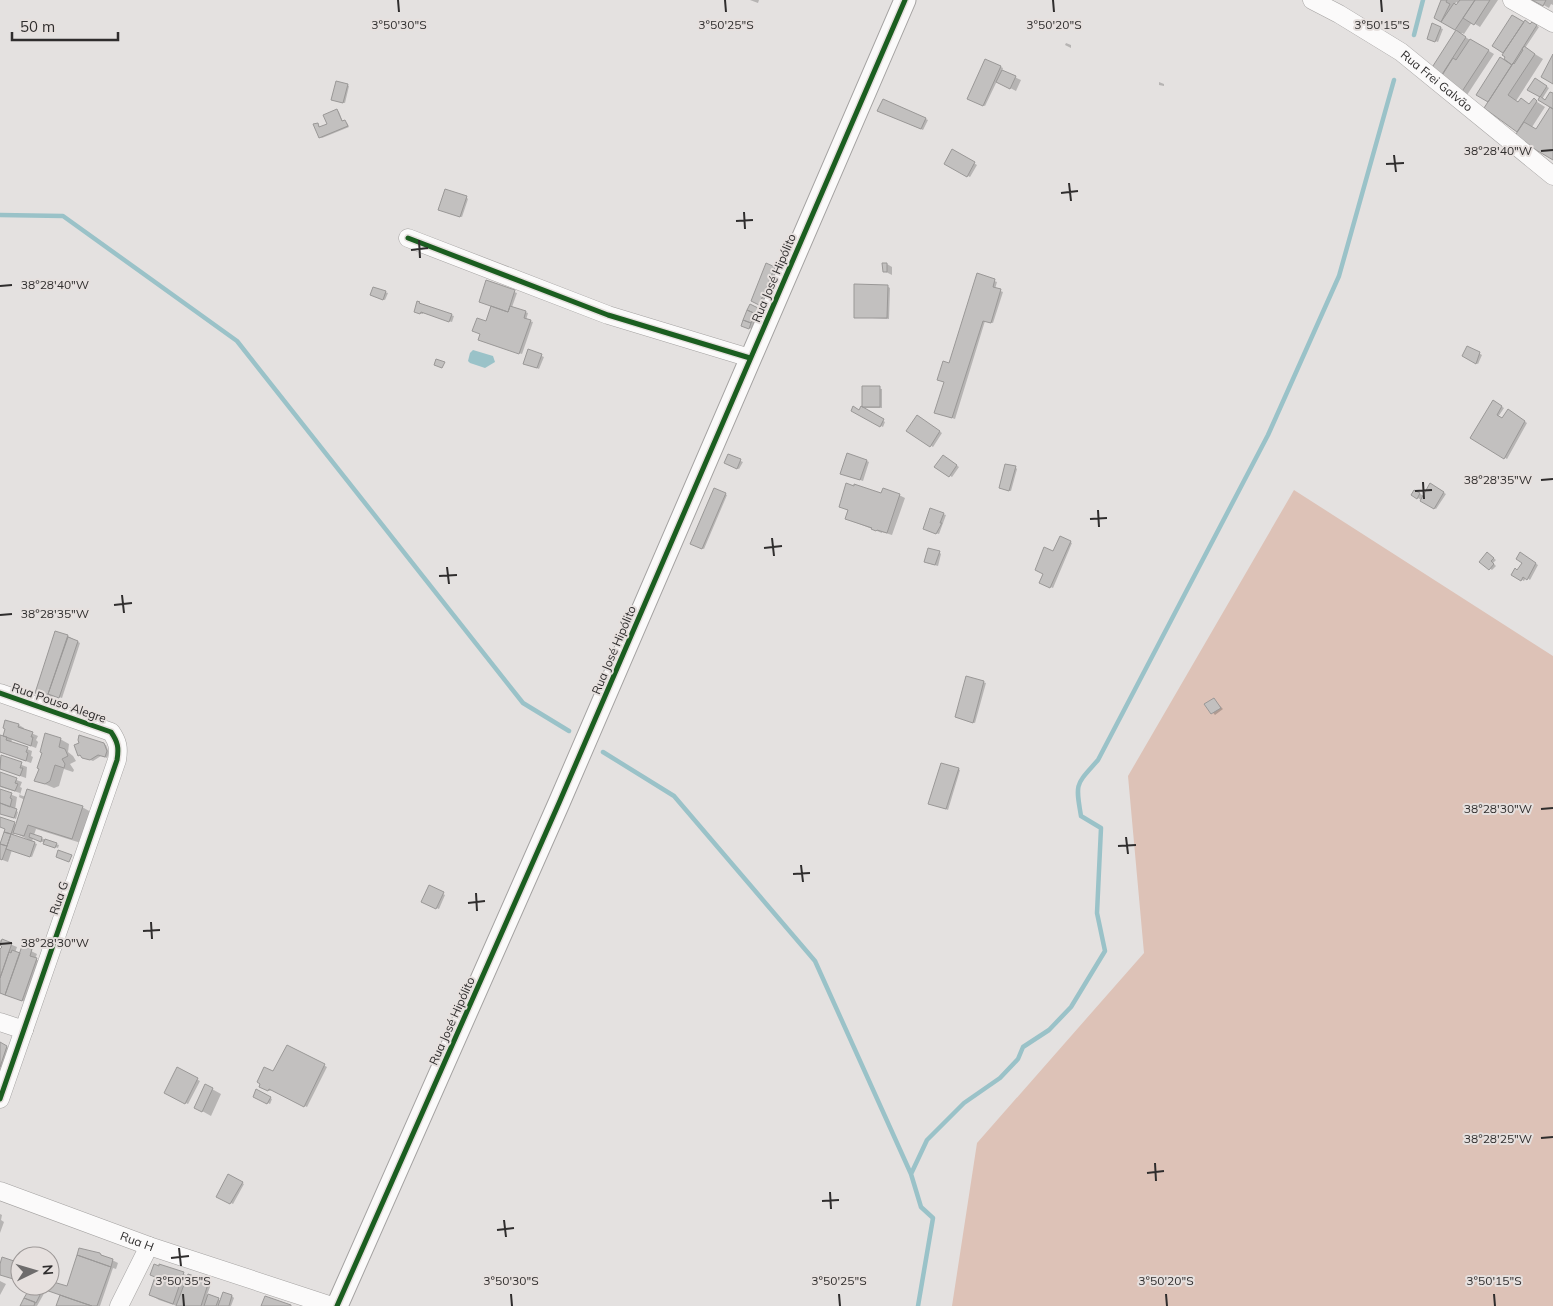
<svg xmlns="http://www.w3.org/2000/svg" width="1553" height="1306" font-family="Mulish,sans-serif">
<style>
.forest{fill:#ddc2b7}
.water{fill:#9ac2c8}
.shadow{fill:#0003;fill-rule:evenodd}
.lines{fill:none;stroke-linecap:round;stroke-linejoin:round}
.stream{stroke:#9ac2c8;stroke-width:4.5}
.building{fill:#c2c0bf;stroke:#9a9897}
.minor-casing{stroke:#a4a2a1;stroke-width:19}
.tertiary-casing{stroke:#a4a2a1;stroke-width:23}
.minor{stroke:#fbfafa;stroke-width:18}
.tertiary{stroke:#fbfafa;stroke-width:21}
.cycleway-casing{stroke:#e6e0de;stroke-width:8}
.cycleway{stroke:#1b5e20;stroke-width:5}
.ticks{fill:none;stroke:#2f2d2d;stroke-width:2}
.labels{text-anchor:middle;stroke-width:4;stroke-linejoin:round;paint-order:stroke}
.street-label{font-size:12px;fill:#2f2d2d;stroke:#e6e0de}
.ticks-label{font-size:12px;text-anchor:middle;fill:#2f2d2d;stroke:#e6e0de;stroke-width:4;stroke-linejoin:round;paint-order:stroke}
</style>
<rect width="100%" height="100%" fill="#e4e1e0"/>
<path class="forest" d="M1294,490L1553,656V1306H952L977,1143L1144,953L1128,776Z"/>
<path class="water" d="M473,350L493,356L495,362L485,368L470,363L468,361L470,353Z"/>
<path class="shadow" d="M750,0H759L758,3Z
M1443,0H1498L1480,27L1472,22L1464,34L1462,33L1460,34L1494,54L1467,95L1433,69L1457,30L1436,17ZM1456,2L1459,4L1454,10Z
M1535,0H1553V5L1551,4L1549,8Z
M1524,23L1531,25L1532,23L1539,27L1525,48L1543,59L1516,101L1530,105L1534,100L1545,107L1532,127L1536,130L1551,107L1540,100L1542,97L1529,90L1535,80L1549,88L1542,99L1546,101L1553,95V158L1486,107L1489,101L1507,57L1505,53L1493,46Z
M1433,25L1443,29L1438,42L1430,39Z
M1066,43L1071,45V48L1065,45Z
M986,60L1003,68L1002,71L1021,80L1016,91L997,81L985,106L968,98Z
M1159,82L1164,84V86L1159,85Z
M347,85L349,86L345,103L332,100Z
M883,100L928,120L923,130L881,112Z
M337,110L339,112L343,122L347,123L349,127L322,138L320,137L317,124L321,128L329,125Z
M953,151L977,165L970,177L945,164Z
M466,197L468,199L462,217L442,211Z
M887,264L892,267V275L884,271Z
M767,265L777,270L762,305L752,301Z
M978,275L997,282L995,289L1003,292L993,323L985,321L955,419L938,413L950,365Z
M486,282L517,293L512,307L528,313L526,320L533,322L522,354L482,341L493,306Z
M887,286L890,288L889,319L855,317Z
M385,292L388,293L385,300L374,296Z
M418,304L454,316L452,322L423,313V314L417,313Z
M750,306L760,310L757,316L760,318L752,329L742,325Z
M1468,347L1482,355L1478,364L1463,355Z
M529,351L544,357L539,369L527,364Z
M863,387L882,389V408H863Z
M1494,402L1504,408L1498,417L1503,420L1508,411L1527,423L1507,459L1472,437Z
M862,408L885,422L883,427L853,411H859Z
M917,417L942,433L933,447L908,430Z
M729,456L743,462L739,469L726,463Z
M943,456L959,467L952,477L936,467Z
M867,461L869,462L863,481L843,474Z
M1015,467L1017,469L1011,491L1003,489Z
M1430,485L1446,494L1436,509L1413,495L1415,491L1424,496Z
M715,489L727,495L704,549L692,543Z
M882,494L899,495L905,498L892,535L882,532V533L852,521L849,511L840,506Z
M943,514L946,515L939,534L926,530Z
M1070,542L1072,543L1053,588L1041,583L1054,553Z
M939,552L941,554L938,566L927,563Z
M1520,554L1538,565L1530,580L1526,577L1524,581L1513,574L1518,572L1524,562Z
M1490,555L1496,560L1493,563L1496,566L1492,570L1481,562Z
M56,632L68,636L80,643L62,698L54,695L52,699L37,692Z
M967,677L986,683L975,723L956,717Z
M1214,700L1223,709L1215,715L1206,705Z
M6,721L19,725L24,728V730L38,736L36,740L38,742L36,748L12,739L11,743L32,751L31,756L33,757L31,763L0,752V737H3L6,728Z
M60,739L69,744L68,752L73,756L76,761L70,764L74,770L73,772L64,769L59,786L54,788L35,780Z
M103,744L106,745L109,753L107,758L101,756L93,761L79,755Z
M0,757L27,767L26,778L0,769Z
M958,769L960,770L948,810L932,804Z
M0,774L22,782L20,787L22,788L20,795L26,797L82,807L91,812L81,843L36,829L34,835L56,844L59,845L58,848L33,838L32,842L37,844L32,857L12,850L8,862L0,859V845L6,828L0,826V819L17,825L25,800L19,797L20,793L0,787ZM14,832L27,839V841L13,836Z
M0,790L17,797L15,810L18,812L16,819L0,813Z
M429,887L445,895L439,909L423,902Z
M0,940L17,947L15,953L20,955L31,951L37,954L35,959L42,962L28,1003L0,993V950L3,947L0,945Z
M0,1044L9,1048L0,1074Z
M287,1046L327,1067L307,1107L272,1089L270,1091L263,1088L274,1073Z
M178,1069L200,1081L188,1104L166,1093Z
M212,1089L221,1094L211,1116L195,1107Z
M257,1091L272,1099L270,1104L254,1096Z
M229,1176L244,1184L233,1204L218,1196Z
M0,1214L2,1215L1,1220L4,1222L0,1233Z
M100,1254L118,1263L116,1269L113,1268L100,1306H57L61,1295L46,1290L37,1306H21L32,1286H50V1282L68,1287Z
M160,1266L209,1283L211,1284L207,1295L222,1301L224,1294L232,1296L234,1298L231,1306H177L159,1300L151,1295Z
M0,1281L6,1284L0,1295Z"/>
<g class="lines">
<path class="stream" d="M1414,35L1423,0
M0,215L63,216L237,341L523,703L569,731
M603,752L674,796L815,961L911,1174L921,1207L933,1218L918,1306
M911,1174L927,1140L964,1103L1000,1078L1018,1059L1023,1047L1049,1030L1071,1007L1105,951L1097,913L1101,828L1081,816C1075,782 1076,785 1098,760L1268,435L1339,276L1394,80"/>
</g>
<path class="building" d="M1441,0H1447L1446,2L1450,4L1441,22L1434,18Z
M1460,0H1475L1455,30L1441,22L1454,3L1456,5Z
M1475,0H1490L1474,25L1463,18Z
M1532,0H1546L1543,6Z
M1512,15L1524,22L1503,53L1492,46Z
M1525,20L1530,24L1532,22L1537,25L1512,65L1504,59L1505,57L1502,55Z
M1432,23L1441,27L1435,42L1427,39Z
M1456,30L1466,37L1441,76L1431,69Z
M1470,39L1489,50L1461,93L1441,77L1453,58L1456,60Z
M1524,46L1535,54L1508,95L1518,102L1521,98L1529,104L1534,98L1537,101L1517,132L1484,108L1513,63L1514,64L1523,50L1522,49Z
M1553,54V84L1541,77Z
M1500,57L1512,65L1488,102L1476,95Z
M985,59L1001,66L983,106L967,99Z
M1002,70L1016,76L1010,89L996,82Z
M1535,78L1547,86L1540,97L1527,90Z
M336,81L348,84L343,103L331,100Z
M1550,92L1553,93V109L1538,100L1540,96L1545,100Z
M883,99L926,118L921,129L877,111Z
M1550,107L1553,109V160L1514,137L1524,122L1536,129Z
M337,109L342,121L345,120L348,126L319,138L313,124L318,123L319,127L327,124L323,115Z
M952,149L975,162L967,177L944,164Z
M445,189L467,196L460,217L438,210Z
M766,263L775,267L759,305L751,301Z
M882,263H887V272H883Z
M977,273L995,279L993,287L1001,289L991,323L983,321L952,418L934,413L944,382L937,380L943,361L949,363Z
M486,280L515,290L508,312L479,302Z
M854,284L888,285L887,318H854Z
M373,287L386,291L383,300L370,295Z
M417,301L420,302L419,303L452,314L449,322L421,312L420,314L414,312Z
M750,304L758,308L756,314L747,310Z
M491,306L508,312L510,306L526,311L524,318L531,320L519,354L478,340L480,334L472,331L477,318L486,321Z
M747,310L756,314L751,323L743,320Z
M743,320L751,323L749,329L741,326Z
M1467,346L1480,352L1476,364L1462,356Z
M528,349L542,354L537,368L523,364Z
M436,359L445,362L442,368L434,365Z
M862,386H880V407H862Z
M1493,400L1502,406L1497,415L1502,418L1508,409L1525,421L1504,459L1470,438Z
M853,406L859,410L861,406L884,419L880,427L851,411Z
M917,415L940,431L930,447L906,431Z
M847,453L867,460L860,480L840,474Z
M728,454L741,459L737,469L724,463Z
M943,455L957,465L949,477L934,467Z
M1005,464L1016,466L1009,491L999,488Z
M846,483L854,486V484L881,493L883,488L900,494L887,533L877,530L876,531L871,529L872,528L845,519L848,510L839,507Z
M1430,483L1444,492L1434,509L1420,501Z
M714,488L726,493L702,549L690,544Z
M1414,490L1420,493L1417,499L1411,495Z
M930,508L944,513L940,523H942L936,534L923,529Z
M1060,536L1071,541L1050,588L1039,583L1043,574L1035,570L1044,547L1053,551Z
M928,548L940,551L935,565L924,562Z
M1487,552L1494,558L1491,561L1494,564L1489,570L1479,562Z
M1520,552L1536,563L1527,580L1523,577L1521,581L1511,575L1515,568L1517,570L1522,563L1516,559Z
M55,631L68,635L47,697L35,693Z
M68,637L78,641L59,698L48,694Z
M966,676L984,681L973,723L955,717Z
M1214,698L1221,708L1211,714L1204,704Z
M5,720L19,724L18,727L33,732L31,737H33L31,746L3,736L5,729L3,728Z
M45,733L61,738L59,747L65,749L68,756L62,759L65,764L64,768L55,765L50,781L45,784L34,781L39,769L37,768L42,753L40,752Z
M0,735L7,737L6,740L28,747L26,752L28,753L26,761L0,752Z
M79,735L104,743L107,751L105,757L98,755L90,760L82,758L80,755L78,756L74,745L79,743L78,740Z
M1,755L22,762L20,768H23L20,776L0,769Z
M941,763L959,768L946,809L928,804Z
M0,772L17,778L15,783L18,784L15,791L0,786Z
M0,789L12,793L10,798L12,799L10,807L0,803Z
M27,789L83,806L72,839L28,825L24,836L13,833Z
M0,803L17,809L14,818L0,814Z
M0,817L15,822L11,834L4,832L5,829L0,827Z
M4,832L11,834L7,846L0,844Z
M30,833L42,837L41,842L29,837Z
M11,834L35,842L30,857L6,849Z
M45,839L57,843L55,848L43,844Z
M0,844L7,846L2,860L0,859Z
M58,850L72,855L69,862L56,857Z
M429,885L444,892L436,909L421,902Z
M2,939L12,943L0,978V949L2,947L0,945Z
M22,946L32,949L30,956L37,958L22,1001L5,995Z
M12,950L20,953L5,995L0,993V978L9,952L11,953Z
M0,1042L7,1046L0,1067Z
M287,1045L325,1064L304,1107L269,1089L268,1091L259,1087L260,1084L257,1082L264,1067L273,1071Z
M177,1067L198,1078L185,1104L164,1093Z
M205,1084L213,1088L202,1112L194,1108Z
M256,1089L271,1097L267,1104L253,1097Z
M228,1174L243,1182L230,1204L216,1197Z
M79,1248L100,1253L101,1255L113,1259L111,1267L77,1255Z
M77,1255L111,1267L97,1306H92L34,1286H50V1281L67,1286Z
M2,1257L20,1263V1281L0,1275V1264Z
M154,1264L159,1266V1264L184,1272L173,1304L149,1295L155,1277L150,1275Z
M188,1274L209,1281L201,1306H176Z
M31,1286L43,1289L36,1303L24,1298Z
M223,1292L232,1295L229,1306H218Z
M208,1294L219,1298L216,1306H204Z
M60,1295L71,1299L92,1306H56Z
M265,1296L291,1305V1306H261Z
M24,1298L35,1302L34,1306H20Z"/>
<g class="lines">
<defs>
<g id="minor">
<path id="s1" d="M1312,0L1339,14L1401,52L1553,176"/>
<path d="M1512,0L1553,23"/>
<path d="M408,238L608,315L750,358"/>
<path d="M0,693L111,732C118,742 119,748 117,760L0,1099"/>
<path d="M0,1022L24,1030"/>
<path id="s2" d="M0,1191L149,1246L332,1306"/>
<path d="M119,1306L149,1246"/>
</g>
<path id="tertiary" d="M337,1306L559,803L905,0"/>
</defs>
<use href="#minor" class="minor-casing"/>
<use href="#tertiary" class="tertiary-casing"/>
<use href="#minor" class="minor"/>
<use href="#tertiary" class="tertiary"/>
<defs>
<path id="cycleway" d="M408,238L608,315L750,358
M0,693L111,732C118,742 119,748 117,760L0,1099
M337,1306L559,803L905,0"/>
</defs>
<use href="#cycleway" class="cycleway-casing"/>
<use href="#cycleway" class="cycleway"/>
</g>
<path class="ticks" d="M398,0L399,12M725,0L726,12M1053,0L1054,12M1381,0L1382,12M1541,151L1553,150M1394,155L1396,172M1386,164L1404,163M1069,183L1071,201M1061,193L1078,191M744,212L745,229M736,221L753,220M419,240L420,258M411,250L428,248M0,286L12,285M1541,480L1553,479M1423,482L1424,499M1415,491L1432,490M1098,510L1099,527M1090,519L1107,518M772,538L774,556M764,548L782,546M447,567L449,584M439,576L457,575M122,595L124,613M114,605L132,603M0,615L12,614M1541,809L1553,808M1126,837L1128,854M1118,846L1136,845M801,865L803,882M793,874L810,873M476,893L477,911M468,903L485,901M151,922L152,939M143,931L160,930M0,944L12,943M1541,1138L1553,1137M1155,1163L1156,1181M1147,1173L1164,1171M830,1192L831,1209M822,1201L839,1200M504,1220L506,1237M497,1230L514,1228M179,1248L181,1266M171,1258L189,1256M183,1294L184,1306M511,1294L512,1306M839,1294L840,1306M1166,1294L1167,1306M1494,1294L1495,1306"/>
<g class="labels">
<g class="street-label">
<text dy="4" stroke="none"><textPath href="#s1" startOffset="149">Rua Frei Galvão</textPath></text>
<text transform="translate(774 278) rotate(-67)" y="4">Rua José Hipólito</text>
<text transform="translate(614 650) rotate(-67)" y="4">Rua José Hipólito</text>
<text transform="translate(59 703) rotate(19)" y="4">Rua Pouso Alegre</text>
<text transform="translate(59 898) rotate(-71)" y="4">Rua G</text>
<text transform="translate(452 1021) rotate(-66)" y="4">Rua José Hipólito</text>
<text dy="4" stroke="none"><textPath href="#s2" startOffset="146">Rua H</textPath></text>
</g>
</g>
<g class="ticks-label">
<text x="399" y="29">3°50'30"S</text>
<text x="726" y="29">3°50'25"S</text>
<text x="1054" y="29">3°50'20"S</text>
<text x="1382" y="29">3°50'15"S</text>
<text x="1498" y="155">38°28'40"W</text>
<text x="55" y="289">38°28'40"W</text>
<text x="1498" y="484">38°28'35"W</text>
<text x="55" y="618">38°28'35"W</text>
<text x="1498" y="813">38°28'30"W</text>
<text x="55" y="947">38°28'30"W</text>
<text x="1498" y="1143">38°28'25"W</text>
<text x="183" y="1285">3°50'35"S</text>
<text x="511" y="1285">3°50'30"S</text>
<text x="839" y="1285">3°50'25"S</text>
<text x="1166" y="1285">3°50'20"S</text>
<text x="1494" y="1285">3°50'15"S</text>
</g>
<g transform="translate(35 1271) rotate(85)"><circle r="24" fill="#e6e0de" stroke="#9d9897"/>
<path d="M0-4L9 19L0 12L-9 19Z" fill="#6e6c6c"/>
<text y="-8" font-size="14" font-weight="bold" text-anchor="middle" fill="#2f2d2d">N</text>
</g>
<path d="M12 32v8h106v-8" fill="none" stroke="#2f2d2d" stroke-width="2.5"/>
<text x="20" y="32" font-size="15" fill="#2f2d2d" stroke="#e6e0de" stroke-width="4" paint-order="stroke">50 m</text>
</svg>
